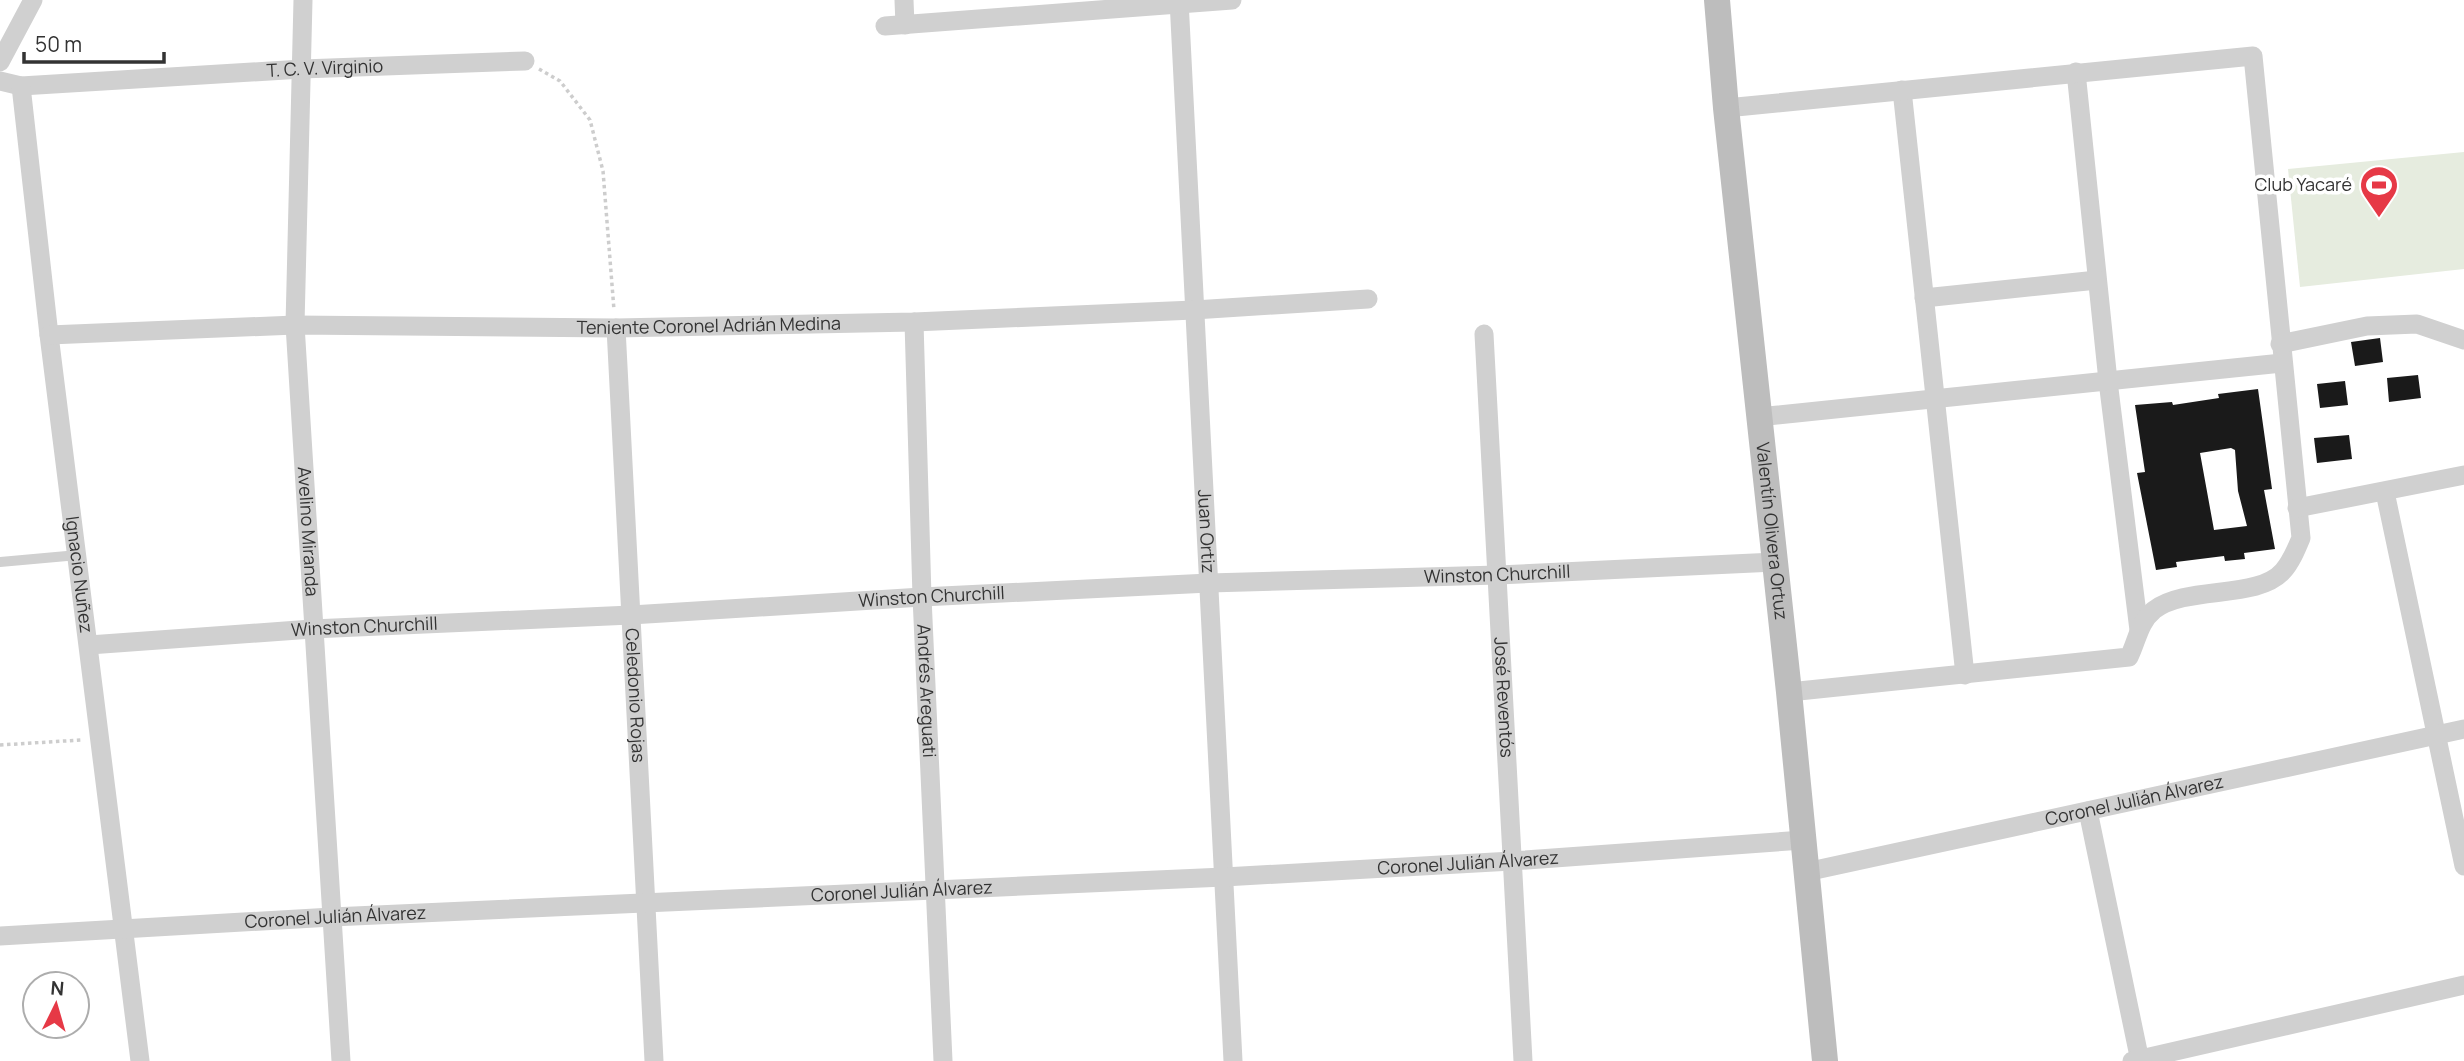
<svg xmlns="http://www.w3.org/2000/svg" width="2464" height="1061" font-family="Manrope,sans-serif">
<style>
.pitch{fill:#e6ecdf}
.building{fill:#1a1a1a;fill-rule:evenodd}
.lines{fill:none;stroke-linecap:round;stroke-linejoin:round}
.path{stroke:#cdcdcd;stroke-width:3.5;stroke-dasharray:3.5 3.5;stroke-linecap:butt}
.lane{stroke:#d0d0d0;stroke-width:10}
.street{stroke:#d0d0d0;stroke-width:19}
.secondary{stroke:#bdbdbd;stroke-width:26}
.labels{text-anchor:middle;stroke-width:7;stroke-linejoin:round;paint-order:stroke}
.street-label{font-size:18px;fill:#333;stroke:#fff}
.poi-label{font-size:18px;fill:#333;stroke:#fff;text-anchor:end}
</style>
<rect width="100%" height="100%" fill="#fff"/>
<path class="pitch" d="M2464,152V269L2300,287L2288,169Z"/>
<path class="building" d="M2380,338L2383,362L2355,366L2351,342Z
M2418,375L2421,398L2389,402L2387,378Z
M2345,381L2348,405L2320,408L2317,384Z
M2258,389L2272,489L2264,490L2275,549L2244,553L2245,559L2225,561L2224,556L2176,562L2177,567L2156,570L2137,473L2145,472L2135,405L2172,402L2173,405L2219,398L2218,394ZM2231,448L2235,450L2238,491L2247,526L2214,530L2200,453Z
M2349,435L2352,459L2317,463L2314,438Z"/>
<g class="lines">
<path class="path" d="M539,69L560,81L590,120L603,171L614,310
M0,745L81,740"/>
<path class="lane" d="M0,562L78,555"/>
<g class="street">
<path id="s1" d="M303,0L295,325L341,1061"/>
<path d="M904,0L905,25"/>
<path id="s2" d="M1179,0L1233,1061"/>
<path d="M885,26L1232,0"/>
<path d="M0,62L33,0"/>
<path d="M2076,72L2108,381L2139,630"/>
<path id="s3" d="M0,81L21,86L302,69L525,61"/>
<path id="s4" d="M21,86L49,335L140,1061"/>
<path d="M1902,90L1965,675"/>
<path d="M1726,108L2253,56L2301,538C2296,550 2291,562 2283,571C2258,600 2187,585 2154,610C2139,622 2137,641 2129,657L1789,692"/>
<path d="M1924,298L2097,280"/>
<path id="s5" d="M914,322L922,597L943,1061"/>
<path id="s6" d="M616,328L654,1061"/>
<path id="s7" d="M1484,334L1523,1061"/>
<path id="s8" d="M49,335L295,325L616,328L914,322L1194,310L1368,299"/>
<path d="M2280,344L2367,326L2417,324L2464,340"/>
<path d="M1758,417L2282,363"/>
<path d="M2385,492L2464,866"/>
<path d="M2297,508L2464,475"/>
<path id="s9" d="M89,645L312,629L631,615L922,597L1209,583L1498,575L1775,562"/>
<path d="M2088,811L2140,1061"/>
<path id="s10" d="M1806,872L2464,729"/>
<path id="s11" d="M0,936L332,917L1224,877L1512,861L1803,840"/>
<path d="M2132,1061L2464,985"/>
</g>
<path class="secondary" id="s12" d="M1717,0L1726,108L1789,692L1825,1061"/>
</g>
<defs>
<symbol id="stadium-pin" viewBox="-11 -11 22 30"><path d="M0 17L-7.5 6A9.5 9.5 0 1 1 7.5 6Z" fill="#e63946" stroke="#fff"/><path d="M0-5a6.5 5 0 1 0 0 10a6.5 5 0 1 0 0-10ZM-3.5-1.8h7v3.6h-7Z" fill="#fff"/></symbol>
</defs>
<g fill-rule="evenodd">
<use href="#stadium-pin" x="2357" y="163" width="44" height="60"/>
</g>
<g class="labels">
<g class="street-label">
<text dy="6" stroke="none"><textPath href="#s3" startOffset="326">T. C. V. Virginio</textPath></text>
<text dy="6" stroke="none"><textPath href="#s8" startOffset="660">Teniente Coronel Adrián Medina</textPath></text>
<text dy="6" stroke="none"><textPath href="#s2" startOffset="532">Juan Ortiz</textPath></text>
<text dy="6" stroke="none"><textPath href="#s1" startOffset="532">Avelino Miranda</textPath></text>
<text dy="6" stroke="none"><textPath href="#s12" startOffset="534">Valentín Olivera Ortuz</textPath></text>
<text dy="6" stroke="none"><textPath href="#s4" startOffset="492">Ignacio Nuñez</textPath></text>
<text dy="6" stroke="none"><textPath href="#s9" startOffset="1410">Winston Churchill</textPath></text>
<text dy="6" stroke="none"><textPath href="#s9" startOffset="844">Winston Churchill</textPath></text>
<text dy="6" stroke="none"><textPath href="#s9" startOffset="276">Winston Churchill</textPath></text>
<text dy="6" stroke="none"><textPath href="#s5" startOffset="369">Andrés Areguati</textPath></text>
<text dy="6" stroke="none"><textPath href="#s6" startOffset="368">Celedonio Rojas</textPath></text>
<text dy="6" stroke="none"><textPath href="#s7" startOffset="364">José Reventós</textPath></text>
<text dy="6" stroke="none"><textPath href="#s10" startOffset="336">Coronel Julián Álvarez</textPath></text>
<text dy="6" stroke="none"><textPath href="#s11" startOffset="1470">Coronel Julián Álvarez</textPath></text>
<text dy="6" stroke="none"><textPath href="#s11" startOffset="903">Coronel Julián Álvarez</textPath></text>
<text dy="6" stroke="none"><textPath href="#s11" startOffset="336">Coronel Julián Álvarez</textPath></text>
</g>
<g class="poi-label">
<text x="2352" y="191">Club Yacaré</text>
</g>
</g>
<g transform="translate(56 1005) rotate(5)"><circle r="33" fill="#ffffff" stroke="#adadad" stroke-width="2"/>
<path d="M0-5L12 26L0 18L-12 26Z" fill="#e63946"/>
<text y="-10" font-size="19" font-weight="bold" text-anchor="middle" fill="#333333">N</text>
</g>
<path d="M24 52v10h140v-10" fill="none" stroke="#333333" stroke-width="3.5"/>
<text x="35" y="52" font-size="21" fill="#333333" stroke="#ffffff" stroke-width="5" paint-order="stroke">50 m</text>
</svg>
